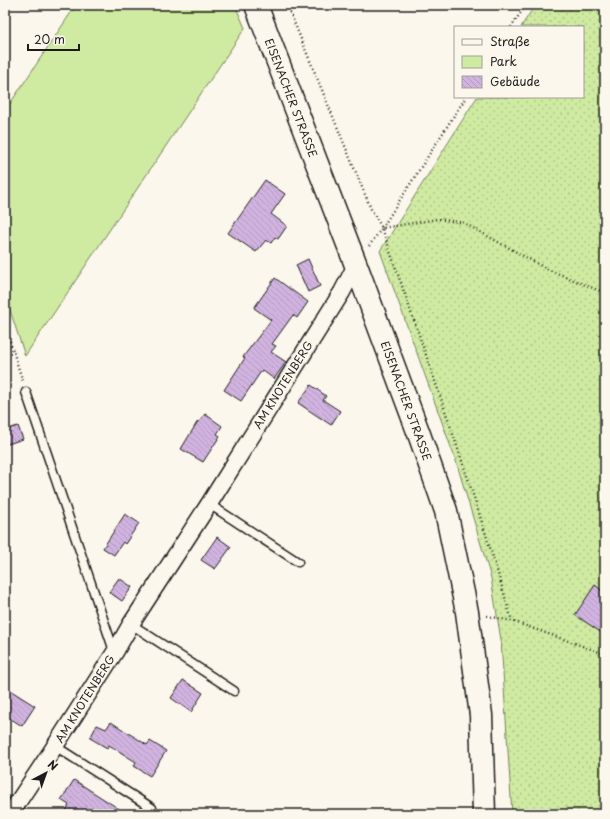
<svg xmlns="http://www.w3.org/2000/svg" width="610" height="819" font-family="'Playpen Sans',sans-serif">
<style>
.grass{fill:url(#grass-dots);stroke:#76835e}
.green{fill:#cfeaa1;stroke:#76835e}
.building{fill:url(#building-back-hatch);stroke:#1c1c1c}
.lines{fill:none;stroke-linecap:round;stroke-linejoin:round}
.lane-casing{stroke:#1c1c1c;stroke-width:11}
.street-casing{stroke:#1c1c1c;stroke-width:19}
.secondary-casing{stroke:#1c1c1c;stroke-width:25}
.path{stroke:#1c1c1c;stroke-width:2.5;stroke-dasharray:1 3;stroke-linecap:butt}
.lane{stroke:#fbf7ec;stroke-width:8}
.street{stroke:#fbf7ec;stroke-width:16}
.secondary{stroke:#fbf7ec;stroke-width:22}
.labels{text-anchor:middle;stroke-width:3.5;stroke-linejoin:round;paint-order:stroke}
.street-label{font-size:11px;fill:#1c1c1c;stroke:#fbf7ec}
</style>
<defs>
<pattern id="grass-dots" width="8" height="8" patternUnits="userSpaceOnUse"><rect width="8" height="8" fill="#cfeaa1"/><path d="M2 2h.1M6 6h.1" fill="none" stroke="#b1c88a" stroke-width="1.8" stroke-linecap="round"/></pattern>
<pattern id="building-back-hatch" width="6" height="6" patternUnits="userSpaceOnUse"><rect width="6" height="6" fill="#d1b3e0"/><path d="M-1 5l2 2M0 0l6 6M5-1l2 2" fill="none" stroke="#b399c0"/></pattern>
</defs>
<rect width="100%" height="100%" fill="#fbf7ec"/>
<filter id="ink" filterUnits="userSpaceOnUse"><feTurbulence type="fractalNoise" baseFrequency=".025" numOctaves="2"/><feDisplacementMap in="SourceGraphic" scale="8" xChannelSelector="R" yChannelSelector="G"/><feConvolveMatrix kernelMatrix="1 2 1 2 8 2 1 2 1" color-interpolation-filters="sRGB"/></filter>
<g filter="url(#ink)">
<path class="grass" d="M535,5H596L605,9V814H512L501,640L491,578L456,461L380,251L477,97H583V27H521Z"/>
<path class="green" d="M76,5H235L245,28L25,356L5,295V111Z"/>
<path class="building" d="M265,180L285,194L271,214L287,226L278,239L275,237L271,243L266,240L256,252L228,233Z
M308,259L320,286L308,292L296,265Z
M275,278L308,302L297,318L293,315L272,344L276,346L271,352L286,362L274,379L262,370L241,401L224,390L245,358L243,357L271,320L254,308Z
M311,385L326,396L323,400L340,411L331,425L298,403Z
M205,414L222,426L217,434L220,436L203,462L181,449L198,421L199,422Z
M18,426L23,439L5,445V430Z
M125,514L139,523L125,544L123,542L114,555L103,548Z
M217,537L231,547L215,569L201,560Z
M119,578L132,587L122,601L109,592Z
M595,585L605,593V635L575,615Z
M183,680L203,693L191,712L171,698Z
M5,687L35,706L22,726L5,715Z
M111,722L147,745L150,741L166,751L150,776L134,766L136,762L109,745L107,748L90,738L97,725L106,729Z
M74,780L127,814H64L69,805L61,800Z"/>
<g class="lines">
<defs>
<path id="lane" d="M26,392L114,651
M209,504L298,562
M131,624L234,691
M55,746L152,808"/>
<path id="street" d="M10,814L55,746L115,652L131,624L209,504L342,292L356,265"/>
<path id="secondary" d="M256,5L356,265L419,434L446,511L467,612L481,715L484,814"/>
</defs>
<use href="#lane" class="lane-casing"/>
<use href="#street" class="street-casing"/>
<use href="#secondary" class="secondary-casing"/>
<path class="path" d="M287,5L371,209L382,228C427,359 474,489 512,621
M511,27L526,5
M382,228L466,97
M369,246L382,228L438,219L464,223L547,269L605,293
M5,326L23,382
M487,616L512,621L605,654"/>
<use href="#lane" class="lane"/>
<use href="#street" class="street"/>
<use href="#secondary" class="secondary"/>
</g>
</g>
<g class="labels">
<g class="street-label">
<text transform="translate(291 98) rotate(69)" y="4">EISENACHER STRASSE</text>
<text transform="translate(283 385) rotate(-58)" y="4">AM KNOTENBERG</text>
<text transform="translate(406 401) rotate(70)" y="4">EISENACHER STRASSE</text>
<text transform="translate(85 699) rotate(-58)" y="4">AM KNOTENBERG</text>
</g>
</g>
<rect width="610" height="819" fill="none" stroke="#fbf7ec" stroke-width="20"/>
<rect x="10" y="10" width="590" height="799" fill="none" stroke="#1c1c1c" stroke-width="1.5" filter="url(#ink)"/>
<rect x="454" y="26" width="130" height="72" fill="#fbf7ec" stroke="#a29f99"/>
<rect x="462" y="39" width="20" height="6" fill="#fbf7ec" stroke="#a29f99"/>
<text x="490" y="46" font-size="12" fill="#1c1c1c">Straße</text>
<rect x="462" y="56" width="20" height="12" fill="#cfeaa1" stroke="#a29f99"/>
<text x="490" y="66" font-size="12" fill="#1c1c1c">Park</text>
<rect x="462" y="76" width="20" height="12" fill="url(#building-back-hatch)" stroke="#a29f99"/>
<text x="490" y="86" font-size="12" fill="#1c1c1c">Gebäude</text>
<g transform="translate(46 773) rotate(41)" stroke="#fbf7ec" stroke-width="3" paint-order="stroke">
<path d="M0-3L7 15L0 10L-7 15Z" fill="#1c1c1c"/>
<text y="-6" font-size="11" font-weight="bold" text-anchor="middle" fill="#1c1c1c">N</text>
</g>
<path d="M28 44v6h51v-6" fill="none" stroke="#1c1c1c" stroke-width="2"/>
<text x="34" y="44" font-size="12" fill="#1c1c1c" stroke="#fbf7ec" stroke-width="3" paint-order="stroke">20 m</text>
</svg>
